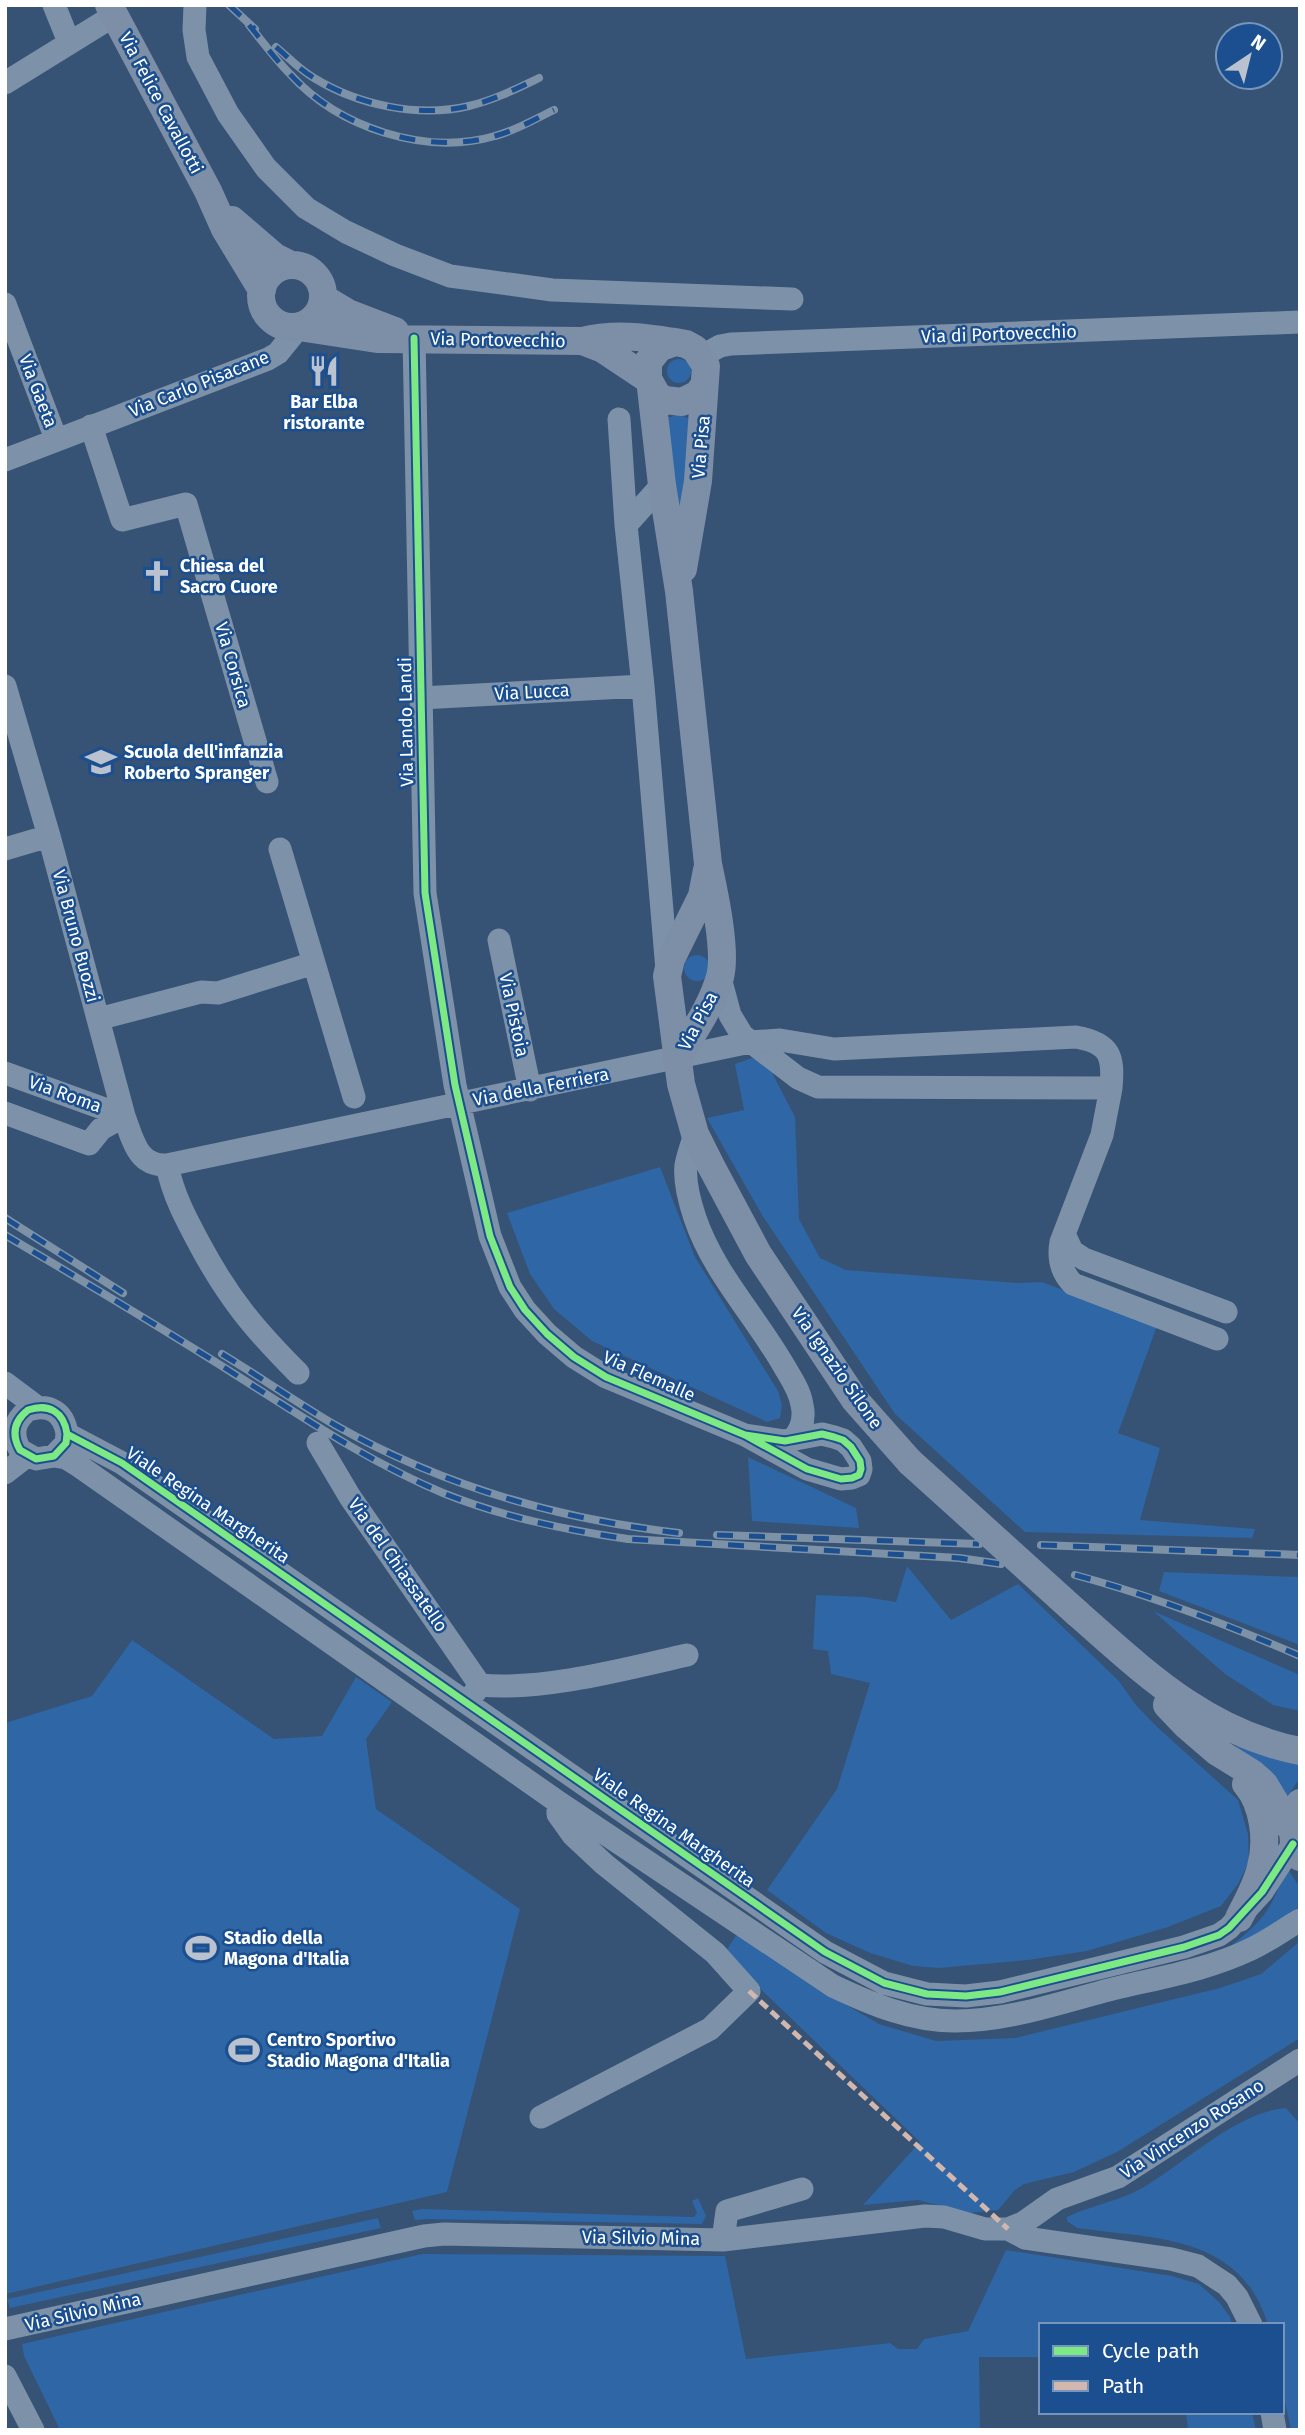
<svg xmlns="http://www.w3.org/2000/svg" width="1305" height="2435" font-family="'Fira Sans',sans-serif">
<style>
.green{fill:#2f66a5}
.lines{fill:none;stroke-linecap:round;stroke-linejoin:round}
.minor{stroke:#7d92a8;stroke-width:23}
.major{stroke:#7d8ea7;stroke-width:28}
.rail-casing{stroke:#7e92a7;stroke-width:8}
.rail{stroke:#1b4f8f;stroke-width:5;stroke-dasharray:16;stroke-linecap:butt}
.major-bridge{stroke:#7d8ea7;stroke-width:28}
.quiet{stroke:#d1b7ad;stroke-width:5;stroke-dasharray:10 5;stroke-linecap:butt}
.cycleway-casing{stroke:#1b4f8f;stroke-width:11}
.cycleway{stroke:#7ce984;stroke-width:7}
.labels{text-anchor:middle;stroke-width:5;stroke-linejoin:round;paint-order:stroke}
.street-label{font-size:18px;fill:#fff;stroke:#1b4f8f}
.poi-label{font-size:18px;font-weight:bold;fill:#fff;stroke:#1b4f8f;text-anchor:start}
</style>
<rect width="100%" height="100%" fill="#365274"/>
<path class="green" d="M667 371a12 12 0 1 1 24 0a12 12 0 1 1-24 0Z
M680,414L691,420L683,530L662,423L667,418Z
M684 968a13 13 0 1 1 26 0a13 13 0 1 1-26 0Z
M752,1058L766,1061L795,1117L799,1219L820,1258L846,1270L1018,1283L1042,1282L1157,1326L1118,1433L1160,1448L1140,1520L1255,1529L1252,1538L1025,1532L895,1414L762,1215L707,1118L744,1110L735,1064Z
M660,1167L695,1257L778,1391L782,1405L780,1418L767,1422L592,1341L554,1309L530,1274L507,1213Z
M748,1457L856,1508L859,1528L752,1521Z
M907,1566L951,1620L1018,1584L1118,1680L1136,1705L1155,1725L1238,1800L1248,1834L1249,1862L1238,1884L1221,1906L1168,1927L1087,1951L1028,1960L939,1968L913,1966L870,1953L826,1933L767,1890L837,1789L870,1683L831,1674L828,1651L813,1649L816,1595L865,1597L896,1602Z
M1164,1572L1300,1577V1645L1159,1591Z
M1153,1611L1300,1675V1711L1273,1705L1225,1674Z
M132,1640L274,1739L322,1736L356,1677L392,1702L366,1739L376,1809L520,1909L447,2192L5,2294V1723L92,1696Z
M1237,1744L1300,1762V1778L1286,1798L1236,1751Z
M1288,1869L1300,1888V1906L1261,1934L1228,1948C1262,1922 1271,1911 1285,1870Z
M737,1934L817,1988L879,2024L936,2041L1015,2038L1220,1988L1261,1974L1300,1941V2038L1117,2152L1074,2172L1024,2184L1015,2190L998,2210L969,2213L918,2200L863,2205L920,2142L724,1954Z
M1286,2108L1300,2124V2430H1291L1282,2388V2325H1268C1241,2234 1154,2239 1077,2228L1067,2221V2217C1092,2205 1120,2201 1144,2187C1186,2162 1237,2112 1286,2108Z
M698,2198L706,2216L702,2224L428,2219L415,2220L412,2211L422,2209L694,2217L697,2213L692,2201Z
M378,2218L381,2228L10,2308L7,2299Z
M1006,2250L1172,2276L1199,2284L1219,2302L1230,2317L1232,2325H1041V2357H979L980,2430H60L24,2356L22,2344L422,2254L725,2256L746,2359L890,2343L898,2349H917L924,2339L968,2331Z
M1186,2412H1252L1256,2430H1188Z"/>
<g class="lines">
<path class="minor" d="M54,5L69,42
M195,5L194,30L198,57L228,114L266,168L306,208L346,232L395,255L450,276L552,290L792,299
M5,83L115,15
M5,304L56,439
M414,338L425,893L455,1085L490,1236L510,1287L525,1310L547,1334L574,1357L606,1377L745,1435L807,1469L841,1479L852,1478L859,1475L861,1469L860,1461L851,1447L843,1440L834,1437L822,1434L785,1441L745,1435
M702,356L720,346L731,344L1300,322
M619,419L626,525L643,686L667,970
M91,426L122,520L186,504L267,782
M5,460L268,359L278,353L299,327
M626,525L662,485
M5,686L49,836L124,1116C133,1140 137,1166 167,1165L750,1042L780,1040L834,1049L1076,1037C1110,1043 1114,1056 1111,1088L818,1087L798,1078L742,1035L730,1015L720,978
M421,698L643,686
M5,849L49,836
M280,849L314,963
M499,940L530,1090
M98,1019L201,992L218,993L314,963L354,1097
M5,1073L124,1116
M1111,1088L1102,1135L1061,1242C1058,1259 1061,1272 1073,1284L1217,1339
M5,1113L89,1144L101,1129L124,1116
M695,1134C692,1144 688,1155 686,1165C684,1182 690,1203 695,1218C713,1272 756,1317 784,1366C791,1378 800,1391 802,1405C805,1418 802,1429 793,1439
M167,1165C173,1195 186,1219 200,1245C229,1299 255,1330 298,1373
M1064,1234L1072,1251L1084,1259L1226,1312
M5,1383L37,1407
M67,1434L66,1443L54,1456L36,1459L20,1450C11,1434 14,1421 28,1410C49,1403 64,1412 67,1434L122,1463L825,1952L884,1983L927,1994L966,1996L1000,1992L1184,1947L1219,1935L1229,1928L1262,1892L1293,1844
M318,1443L350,1497L480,1685L467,1703
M54,1456L66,1458L79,1466L558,1802L833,1986C871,2004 911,2021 955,2021C1004,2021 1054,2005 1101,1992C1150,1979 1203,1972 1249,1950C1267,1942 1283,1930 1300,1920
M5,1473L27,1456
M480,1685C544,1691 625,1669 687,1655
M541,2117L710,2029L749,1991L715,1953L604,1864L573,1835L558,1814V1802
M1008,2229L1023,2223L1057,2199L1118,2177L1300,2060
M723,2240L727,2211L802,2189
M5,2329L424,2236L444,2234L723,2240L925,2216L944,2217L985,2229H1008L1025,2238L1171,2259L1198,2266L1227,2285L1237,2297L1251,2325
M5,2376L33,2430
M1272,2412L1275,2430"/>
<path class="major" d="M109,5L208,191L225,229L262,290
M232,220L275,257L291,265
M261 296a31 31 0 1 1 62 0a31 31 0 1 1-62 0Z
M323,298L348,313L395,331
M299,327L377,339L582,341C614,333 643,337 675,342
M582,341L603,349L648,379
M651,388L662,485L679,591L708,864C714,892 727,951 720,977C712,1006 692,1034 677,1059
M683,569L698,481L706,366L695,349L686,344L675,342L659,348L648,362V379L657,395L665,400L682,402L698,394L703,387
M707,870L702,896L671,959L667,976L681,1084L695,1134L711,1166L758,1254L855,1400L910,1462
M1077,1613C1145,1673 1207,1733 1300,1751
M1167,1705L1187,1726L1216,1751L1253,1774L1264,1784L1293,1832
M1300,1803C1292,1820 1290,1841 1300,1857
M1239,1918C1247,1902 1257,1885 1261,1867C1268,1841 1264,1805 1246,1784"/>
<defs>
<path id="rail" d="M229,5L255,29
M249,25C262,41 275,59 290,74C339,128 425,156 495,136C515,131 535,119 554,110
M276,47C288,57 300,70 314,78C358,105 418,118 469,106C494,100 516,89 539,78
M5,1218L123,1293
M5,1235C83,1281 160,1327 236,1375C304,1418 369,1462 443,1493C502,1517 565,1530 628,1539L959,1558L1001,1564
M222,1354C260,1377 296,1402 335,1425C442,1486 557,1519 679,1533
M717,1535L979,1544
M1041,1545L1300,1555
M1075,1575C1153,1596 1226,1624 1300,1656"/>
</defs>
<use href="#rail" class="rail-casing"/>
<use href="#rail" class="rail"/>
<path class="major-bridge" d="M910,1462L1077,1613"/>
<path class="quiet" d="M749,1991L1008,2229"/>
<defs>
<path id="cycleway" d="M414,338L425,893L455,1085L490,1236L510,1287L525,1310L547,1334L574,1357L606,1377L745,1435L807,1469L841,1479L852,1478L859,1475L861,1469L860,1461L851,1447L843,1440L834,1437L822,1434L785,1441L745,1435
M67,1434L66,1443L54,1456L36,1459L20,1450C11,1434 14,1421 28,1410C49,1403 64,1412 67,1434L122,1463L825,1952L884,1983L927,1994L966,1996L1000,1992L1184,1947L1219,1935L1229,1928L1262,1892L1293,1844"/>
</defs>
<use href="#cycleway" class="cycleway-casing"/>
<use href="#cycleway" class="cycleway"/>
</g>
<defs>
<symbol id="restaurant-bare" viewBox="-9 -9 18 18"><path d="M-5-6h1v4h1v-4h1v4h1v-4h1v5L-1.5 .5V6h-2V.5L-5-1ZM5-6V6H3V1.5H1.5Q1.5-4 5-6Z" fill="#b9c2ce" stroke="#1b4f8f" stroke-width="2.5" paint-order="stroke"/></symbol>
<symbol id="church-bare" viewBox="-9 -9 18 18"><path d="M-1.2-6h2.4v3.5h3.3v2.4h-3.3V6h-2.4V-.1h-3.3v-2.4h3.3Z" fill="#b9c2ce" stroke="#1b4f8f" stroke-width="2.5" paint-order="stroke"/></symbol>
<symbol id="school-bare" viewBox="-9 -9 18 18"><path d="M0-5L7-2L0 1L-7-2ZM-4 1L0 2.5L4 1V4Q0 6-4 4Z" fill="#b9c2ce" stroke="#1b4f8f" stroke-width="2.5" paint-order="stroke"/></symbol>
<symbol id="stadium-bare" viewBox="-9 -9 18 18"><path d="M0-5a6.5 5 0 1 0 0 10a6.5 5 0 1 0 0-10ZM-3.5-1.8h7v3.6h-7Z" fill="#b9c2ce" stroke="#1b4f8f" stroke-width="2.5" paint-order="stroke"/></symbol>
</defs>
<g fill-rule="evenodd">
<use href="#restaurant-bare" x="302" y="349" width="44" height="44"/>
<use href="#church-bare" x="135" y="554" width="44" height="44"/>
<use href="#school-bare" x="79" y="740" width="44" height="44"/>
<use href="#stadium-bare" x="179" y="1926" width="44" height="44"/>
<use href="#stadium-bare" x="222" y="2028" width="44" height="44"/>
</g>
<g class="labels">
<g class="street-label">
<text transform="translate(161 103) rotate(62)" y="6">Via Felice Cavallotti</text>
<text transform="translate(999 334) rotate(-2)" y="6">Via di Portovecchio</text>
<text transform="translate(498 340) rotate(1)" y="6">Via Portovecchio</text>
<text transform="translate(199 384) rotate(-22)" y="6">Via Carlo Pisacane</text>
<text transform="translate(38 391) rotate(69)" y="6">Via Gaeta</text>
<text transform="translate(701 447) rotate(-85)" y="6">Via Pisa</text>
<text transform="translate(233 665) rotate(74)" y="6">Via Corsica</text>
<text transform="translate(532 692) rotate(-3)" y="6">Via Lucca</text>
<text transform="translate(406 722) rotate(-91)" y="6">Via Lando Landi</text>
<text transform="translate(76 936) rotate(75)" y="6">Via Bruno Buozzi</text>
<text transform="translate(514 1015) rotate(78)" y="6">Via Pistoia</text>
<text transform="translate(698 1021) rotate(-62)" y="6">Via Pisa</text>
<text transform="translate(541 1087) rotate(-11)" y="6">Via della Ferriera</text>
<text transform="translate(65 1094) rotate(20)" y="6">Via Roma</text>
<text transform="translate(837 1368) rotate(55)" y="6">Via Ignazio Silone</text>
<text transform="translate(649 1376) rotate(24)" y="6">Via Flemalle</text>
<text transform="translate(208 1505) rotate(34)" y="6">Viale Regina Margherita</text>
<text transform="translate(398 1565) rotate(55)" y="6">Via del Chiassatello</text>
<text transform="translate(674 1828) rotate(35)" y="6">Viale Regina Margherita</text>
<text transform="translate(1192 2129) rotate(-33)" y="6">Via Vincenzo Rosano</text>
<text transform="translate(641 2238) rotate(1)" y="6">Via Silvio Mina</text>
<text transform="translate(83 2312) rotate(-13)" y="6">Via Silvio Mina</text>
</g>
<g class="poi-label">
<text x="324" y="408" text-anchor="middle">Bar Elba<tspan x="324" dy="21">ristorante</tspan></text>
<text x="180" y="572">Chiesa del<tspan x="180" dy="21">Sacro Cuore</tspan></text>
<text x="124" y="758">Scuola dell'infanzia<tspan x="124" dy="21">Roberto Spranger</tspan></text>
<text x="224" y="1944">Stadio della<tspan x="224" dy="21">Magona d'Italia</tspan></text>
<text x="267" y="2046">Centro Sportivo<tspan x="267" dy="21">Stadio Magona d'Italia</tspan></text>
</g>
</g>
<rect width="1305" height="2435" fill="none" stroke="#ffffff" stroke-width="14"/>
<rect x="1039" y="2323" width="245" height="91" fill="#1b4f8f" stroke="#7695bc" stroke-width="2"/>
<rect x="1053" y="2346" width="35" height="10" fill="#7ce984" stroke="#7695bc" stroke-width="2"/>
<text x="1102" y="2358" font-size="21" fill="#ffffff">Cycle path</text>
<rect x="1053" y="2381" width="35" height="10" fill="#d1b7ad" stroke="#7695bc" stroke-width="2"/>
<text x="1102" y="2393" font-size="21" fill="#ffffff">Path</text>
<g transform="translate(1249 56) rotate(35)"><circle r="33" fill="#1b4f8f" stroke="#7695bc" stroke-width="2"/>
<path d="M0-5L12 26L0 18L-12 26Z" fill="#b9c2ce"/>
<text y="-10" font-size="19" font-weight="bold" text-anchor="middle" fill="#ffffff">N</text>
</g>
</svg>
